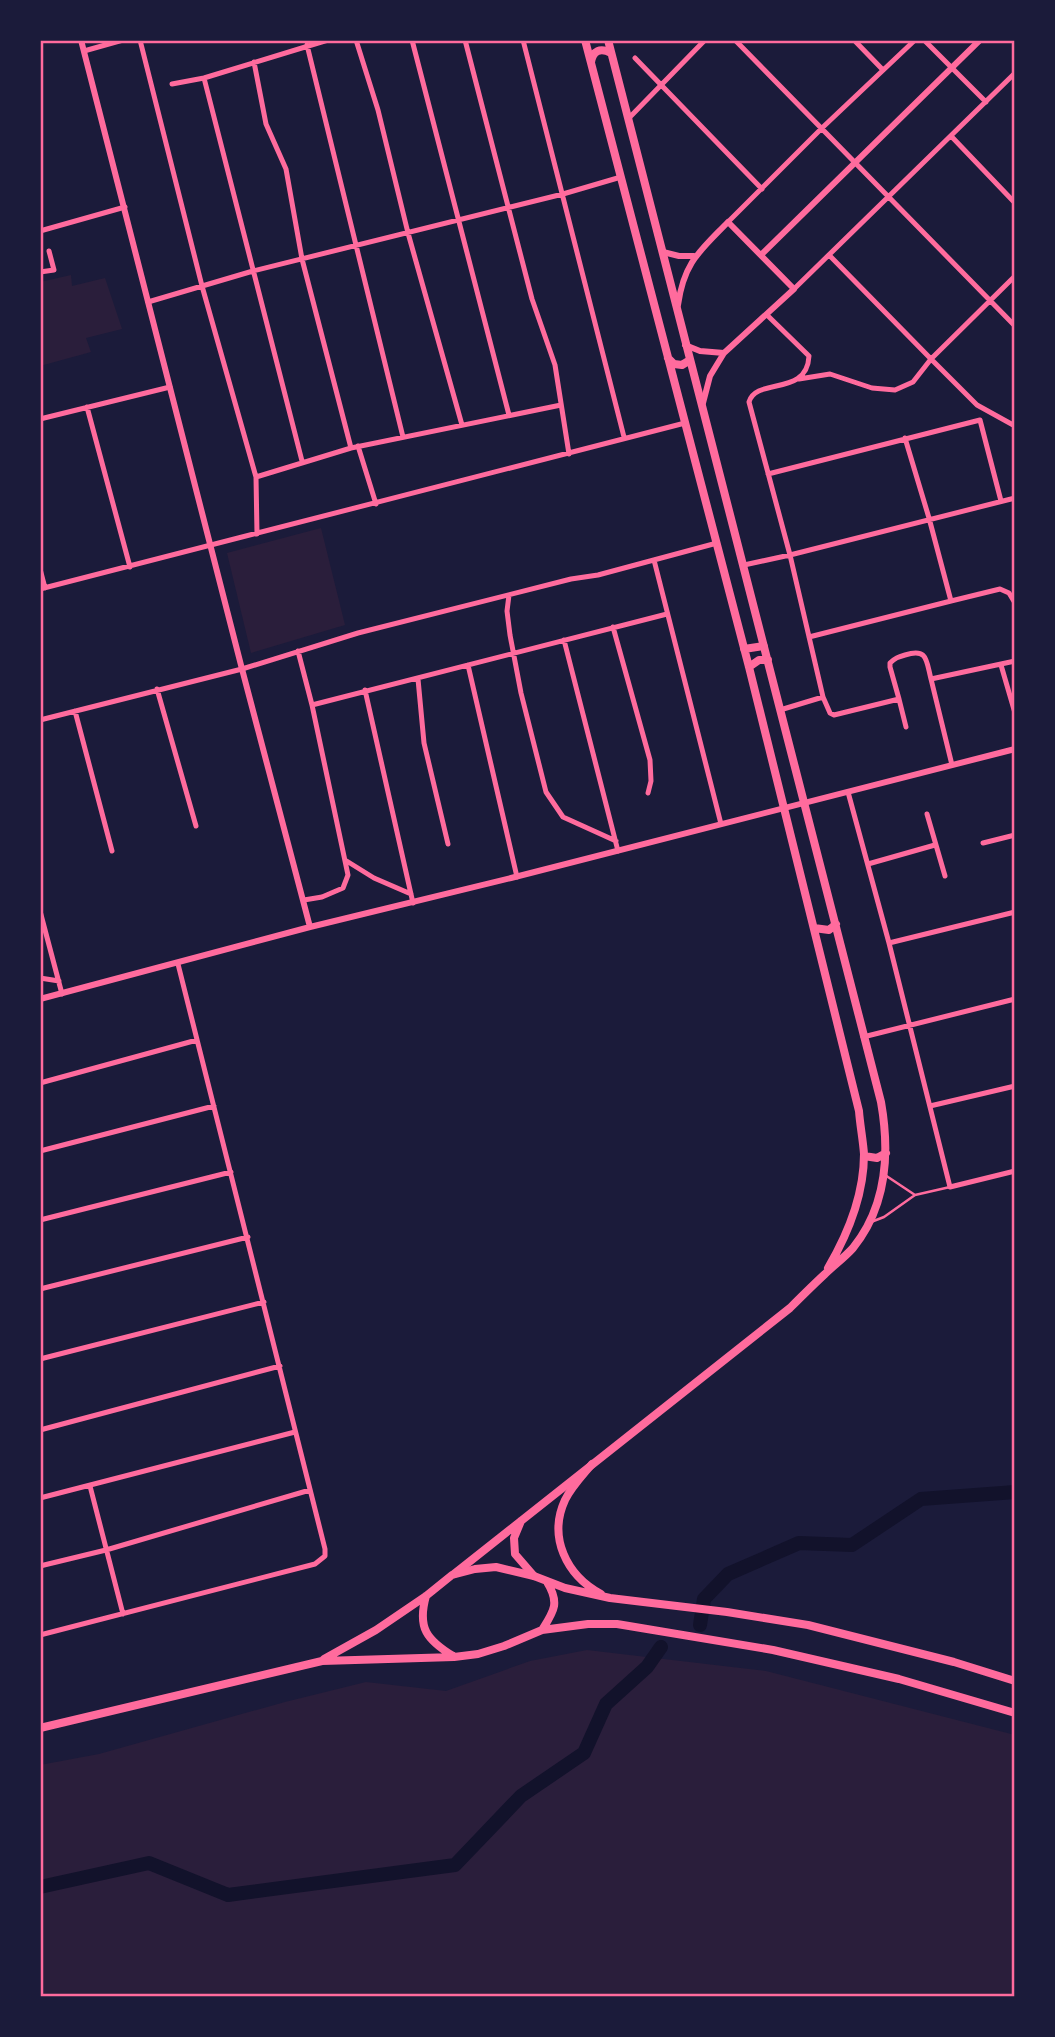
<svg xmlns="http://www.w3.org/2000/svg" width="1055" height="2037" font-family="'Work Sans',sans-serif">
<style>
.green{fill:#2a1e3b}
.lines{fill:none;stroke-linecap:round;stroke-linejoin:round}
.river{stroke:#12122b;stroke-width:14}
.service{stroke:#ff6b9d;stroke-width:2.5}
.minor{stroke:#ff6b9d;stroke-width:5}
.tertiary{stroke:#ff6b9d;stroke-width:6}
.primary{stroke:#ff6b9d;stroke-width:8}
.trunk{stroke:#ff6b9d;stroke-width:8}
.neatline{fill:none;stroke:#ff6b9d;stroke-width:2.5}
</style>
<rect width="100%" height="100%" fill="#1b1b3a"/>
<path class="green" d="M71,275L72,286L105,278L122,329L86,338L91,352L40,366V282Z
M321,528L345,625L251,653L227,553Z
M587,1650L766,1671L1015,1735V1997H40V1765L99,1754L285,1702L366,1682L446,1691L530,1661Z"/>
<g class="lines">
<path class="river" d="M700,1625L704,1599L728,1574L799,1543L852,1545L921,1499L1015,1492
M40,1887L149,1863L228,1895L455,1865L521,1796L584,1753L606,1704L647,1667L661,1647"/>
<path class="service" d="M885,1175L915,1195
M871,1222L884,1217L915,1195L950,1187"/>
<path class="minor" d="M140,40L202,286L256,477L257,534
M356,40L378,110L408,233L462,425
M412,40L509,415
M465,40L532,299L555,365L569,454
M523,40L624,437
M735,40L1015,326
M854,40L883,70
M924,40L986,102
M307,45L403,437
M84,51L123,40
M635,58L762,189
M254,62L266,124L286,169L302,259L351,448
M204,78L302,461
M172,84L204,78L328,40
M628,119L705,40
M951,136L1015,203
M728,222L822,128L915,40
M40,231L125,207
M40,272L54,270L49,251
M1015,276L931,359L977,405L1015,426
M794,289L1015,73
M148,302L253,271L563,194L621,177
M767,315L809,356C807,397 756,377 749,402L790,555L823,697L830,713L834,715L899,699L906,727
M799,379L830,374L872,388L895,390L913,382L931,359L830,256
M87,407L130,567
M40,419L170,387
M358,446L376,504
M768,474L980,420L1001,501
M256,477L351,448L561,405
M654,560L721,824
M744,565L790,555L1015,498
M40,569L45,588
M40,589L685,423
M509,595L507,611L510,635L521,693L546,792L563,817L616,841
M951,601L1000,589L1009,593L1015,603
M613,627L650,760L651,781L648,793
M809,637L951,601L929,518L905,438
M564,640L618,851
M298,651L312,705L348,875L343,888L322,897L304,900
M468,665L517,877
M1001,665L1015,713
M418,679L424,743L448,844
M931,679L952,765
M157,689L196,826
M365,690L413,903
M899,699L890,667V663C895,658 898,657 905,655C928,648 926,660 931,679L1015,661
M312,705L667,614
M780,710L823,697
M75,711L112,851
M40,720L242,669L358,633L571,579L598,575L717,543
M848,792L889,943L950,1187L1015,1171
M927,814L945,876
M983,843L1015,835
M345,860L374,878L411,894
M868,864L935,845
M40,911L62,994
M889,943L1015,912
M40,978L59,981
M863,1037L1015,999
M40,1083L197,1040
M930,1106L1015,1086
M40,1151L214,1106
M40,1220L231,1172
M40,1289L248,1237
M40,1359L264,1302
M40,1430L280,1366
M90,1486L123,1614
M40,1498L295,1432
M40,1566L106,1550L310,1490
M40,1635L315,1564L325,1556V1549L178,964"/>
<path class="tertiary" d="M81,40L242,669L310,927
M663,252L679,256H694
M761,255L980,40
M678,305C684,262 700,251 728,222L794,289L724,353L710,376L703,403
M685,345L700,351L724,353
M40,999L310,927L511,878L1015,749"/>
<path class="primary" d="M585,40L749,667L859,1111C860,1125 863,1140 864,1154C864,1194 848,1234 828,1268
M591,62C593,51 600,47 611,53
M668,358L674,364L682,365L690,360
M744,649L764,646
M749,667L759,660H768
M814,928L829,930L836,924
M864,1156L877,1158L886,1153
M521,1521L514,1538L515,1554L534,1576
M454,1574L790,1308C801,1297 813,1285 825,1274C834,1265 844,1258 853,1248C887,1206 890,1153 881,1102L608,40"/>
<path class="trunk" d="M592,1464C583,1475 572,1486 565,1500C548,1537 566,1575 601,1594
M426,1596C417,1628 427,1640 453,1656
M542,1630C554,1611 560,1603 547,1582
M324,1659L376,1630L426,1596L452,1575L475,1569L496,1567L534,1576L565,1588L610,1598L727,1612L808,1625L954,1662L1015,1681
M40,1728L322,1661L454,1657L478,1654L504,1646L542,1630L588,1624H617L773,1650L899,1679L1015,1713"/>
</g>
<rect width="1055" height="2037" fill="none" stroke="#1b1b3a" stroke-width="84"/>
<rect x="42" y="42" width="971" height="1953" class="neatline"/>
</svg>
